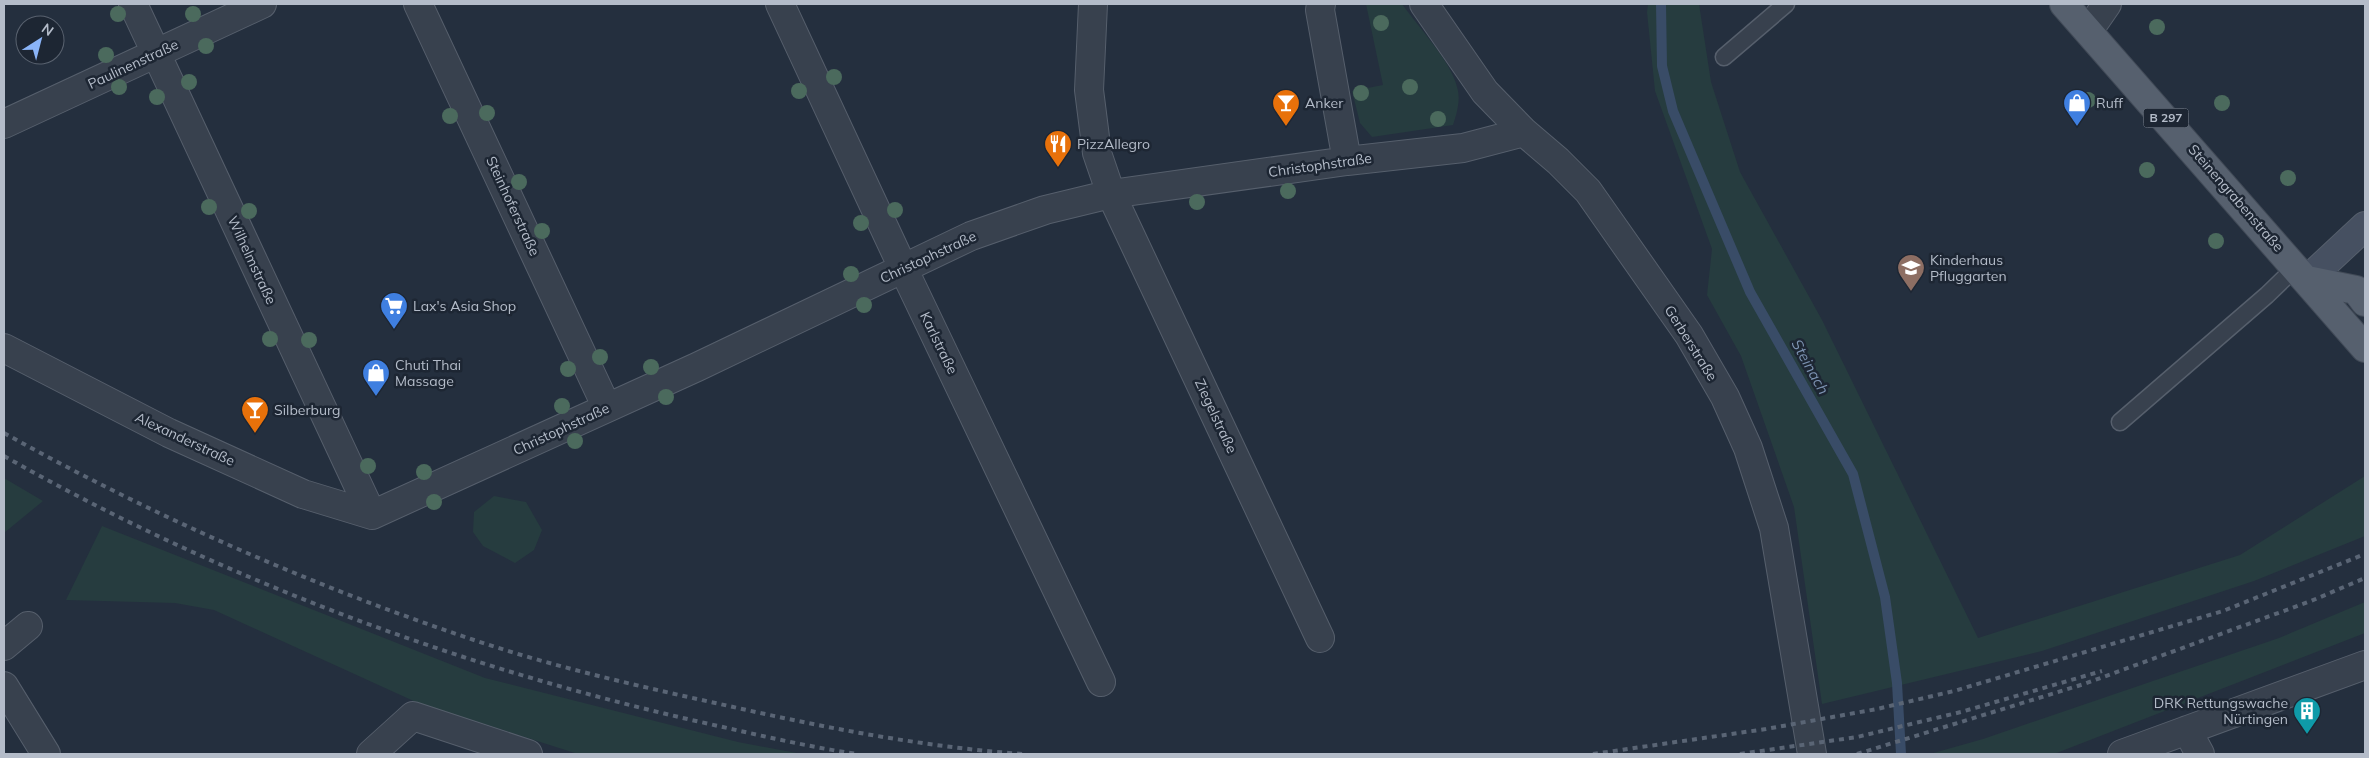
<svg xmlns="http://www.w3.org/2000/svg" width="2369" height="758" font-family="Mulish,sans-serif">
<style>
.green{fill:#263c3f}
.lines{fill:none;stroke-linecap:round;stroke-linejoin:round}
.stream{stroke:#394c67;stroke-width:10}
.lane-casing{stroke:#565f6c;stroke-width:19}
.street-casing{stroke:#565f6c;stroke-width:30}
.secondary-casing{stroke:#565f6c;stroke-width:30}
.primary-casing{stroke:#414a57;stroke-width:30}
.lane{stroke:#38414e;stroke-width:16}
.street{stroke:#38414e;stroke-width:28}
.secondary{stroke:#465061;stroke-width:28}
.primary{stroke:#56606e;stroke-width:28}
.rail{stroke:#5a6575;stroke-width:4;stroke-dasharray:5 5;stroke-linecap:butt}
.tree{fill:#4b6a5d}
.labels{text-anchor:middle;stroke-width:5;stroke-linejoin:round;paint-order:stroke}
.shield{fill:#1d2633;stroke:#878f9c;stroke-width:1}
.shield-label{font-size:12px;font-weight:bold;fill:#b4bcc9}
.street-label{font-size:14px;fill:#b4bcc9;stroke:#1d2633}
.poi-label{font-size:14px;fill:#b4bcc9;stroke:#1d2633;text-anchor:start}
.water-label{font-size:15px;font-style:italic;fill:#7c92b1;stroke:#1d2633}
</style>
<rect width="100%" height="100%" fill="#242f3e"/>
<path class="green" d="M1366,4H1402C1417,25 1452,63 1457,87C1461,99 1457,113 1453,125L1372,137L1360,123L1352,91L1383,85Z
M1648,4H1699L1711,82L1740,172L1822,320L1978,638L2240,555L2365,476V536L2254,581L2042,651L1822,704L1794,507L1741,356L1707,295L1712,249L1655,91L1647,12Z
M4,478L43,501L4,533Z
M494,496L526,502L542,530L534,550L515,563L483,546L473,532L474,512Z
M102,526L485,678L738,742L802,754H578L418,703L214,610L175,603L66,600Z
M2365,602V633L2054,754H1930L1983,739L2279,638Z"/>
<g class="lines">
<path class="stream" d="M1661,4L1662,66L1673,111L1750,292L1853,474L1885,597L1897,683L1901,754"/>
<defs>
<path id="lane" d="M1724,57L1786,4
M2120,422L2267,295L2296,267"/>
<path id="street" d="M133,4L372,515
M418,4L607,408
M780,4L903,268L1101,682
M1093,4L1089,90L1097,153L1111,194L1320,638
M1321,4L1320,10L1347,161
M1424,4L1485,92L1524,132L1558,161L1588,191L1689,335L1725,397L1748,448L1774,528L1812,754
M2089,30L2107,4
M4,124L262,4
M4,348L169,433L303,494L372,515
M372,515L697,367L971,236L1045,210L1111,194L1347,161L1463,148L1524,132
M4,646L28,626
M4,686L46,754
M2187,730L2200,754
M371,754L413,716L528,754
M2122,754L2365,665"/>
<path id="secondary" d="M2307,280L2365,226"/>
<path id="primary" d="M2064,4L2365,348
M2307,280L2356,290L2365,302"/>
</defs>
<use href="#lane" class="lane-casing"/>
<use href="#street" class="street-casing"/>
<use href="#secondary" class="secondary-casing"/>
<use href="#primary" class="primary-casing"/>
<use href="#lane" class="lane"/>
<use href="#street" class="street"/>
<use href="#secondary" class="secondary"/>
<use href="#primary" class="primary"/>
<path class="rail" d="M4,433C151,515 308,584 468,638C553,667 642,687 729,706C826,728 924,747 1023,754
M4,456C219,578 455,666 696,721C750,733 803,746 857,754
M1593,754L1766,729L1877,709L1954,691L2223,611L2365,554
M1740,754L1857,737L1961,712L2102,671
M1857,754L2084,684L2311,601L2365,578"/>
</g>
<g class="tree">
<circle cx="118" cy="14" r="8"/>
<circle cx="193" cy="14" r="8"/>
<circle cx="1381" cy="23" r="8"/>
<circle cx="2157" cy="27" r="8"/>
<circle cx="206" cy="46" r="8"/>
<circle cx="106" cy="55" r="8"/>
<circle cx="834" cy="77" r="8"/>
<circle cx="189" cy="82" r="8"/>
<circle cx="119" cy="87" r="8"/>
<circle cx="1410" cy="87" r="8"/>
<circle cx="799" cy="91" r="8"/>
<circle cx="1361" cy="93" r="8"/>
<circle cx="157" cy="97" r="8"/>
<circle cx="2088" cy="100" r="8"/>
<circle cx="2222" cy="103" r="8"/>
<circle cx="487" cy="113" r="8"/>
<circle cx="450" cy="116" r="8"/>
<circle cx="1438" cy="119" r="8"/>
<circle cx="2147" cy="170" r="8"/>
<circle cx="2288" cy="178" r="8"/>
<circle cx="519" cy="182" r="8"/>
<circle cx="1288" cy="191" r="8"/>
<circle cx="1197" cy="202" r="8"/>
<circle cx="209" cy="207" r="8"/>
<circle cx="895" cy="210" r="8"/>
<circle cx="249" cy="211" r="8"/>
<circle cx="861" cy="223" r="8"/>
<circle cx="542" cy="231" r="8"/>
<circle cx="2216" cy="241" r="8"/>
<circle cx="851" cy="274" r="8"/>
<circle cx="864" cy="305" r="8"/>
<circle cx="270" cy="339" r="8"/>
<circle cx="309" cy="340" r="8"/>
<circle cx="600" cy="357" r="8"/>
<circle cx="651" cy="367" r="8"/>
<circle cx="568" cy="369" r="8"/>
<circle cx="666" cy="397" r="8"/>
<circle cx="562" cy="406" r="8"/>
<circle cx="575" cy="441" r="8"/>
<circle cx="368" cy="466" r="8"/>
<circle cx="424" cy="472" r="8"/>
<circle cx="434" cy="502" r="8"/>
</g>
<defs>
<symbol id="bar-pin" viewBox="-11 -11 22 30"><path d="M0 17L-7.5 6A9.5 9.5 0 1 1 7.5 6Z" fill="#e8710a" stroke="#1d2633"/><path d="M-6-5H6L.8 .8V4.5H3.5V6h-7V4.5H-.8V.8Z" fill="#fff"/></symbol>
<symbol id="shop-pin" viewBox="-11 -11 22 30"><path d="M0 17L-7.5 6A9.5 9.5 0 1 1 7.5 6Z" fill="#3f7fe0" stroke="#1d2633"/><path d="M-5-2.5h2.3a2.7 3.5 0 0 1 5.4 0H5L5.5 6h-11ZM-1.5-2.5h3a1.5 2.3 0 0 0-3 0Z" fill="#fff"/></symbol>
<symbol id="restaurant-pin" viewBox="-11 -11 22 30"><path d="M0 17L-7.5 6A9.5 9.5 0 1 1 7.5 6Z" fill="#e8710a" stroke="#1d2633"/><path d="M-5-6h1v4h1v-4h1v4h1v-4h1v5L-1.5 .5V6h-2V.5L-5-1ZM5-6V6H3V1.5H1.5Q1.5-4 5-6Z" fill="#fff"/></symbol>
<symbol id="school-pin" viewBox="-11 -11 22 30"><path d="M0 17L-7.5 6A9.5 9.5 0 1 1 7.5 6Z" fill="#8d6e63" stroke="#1d2633"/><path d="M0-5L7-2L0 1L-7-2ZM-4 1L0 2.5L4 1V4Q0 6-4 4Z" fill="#fff"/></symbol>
<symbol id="supermarket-pin" viewBox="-11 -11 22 30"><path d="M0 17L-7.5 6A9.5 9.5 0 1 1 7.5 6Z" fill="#3f7fe0" stroke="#1d2633"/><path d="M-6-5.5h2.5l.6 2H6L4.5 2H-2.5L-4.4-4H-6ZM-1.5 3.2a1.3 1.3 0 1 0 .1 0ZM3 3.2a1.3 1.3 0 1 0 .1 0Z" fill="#fff"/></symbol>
<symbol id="building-pin" viewBox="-11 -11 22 30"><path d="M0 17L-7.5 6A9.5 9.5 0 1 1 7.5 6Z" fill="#0f9aa8" stroke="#1d2633"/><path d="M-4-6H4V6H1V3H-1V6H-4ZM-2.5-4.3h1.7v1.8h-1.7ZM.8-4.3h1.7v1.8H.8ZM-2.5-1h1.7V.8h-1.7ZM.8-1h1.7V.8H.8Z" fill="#fff"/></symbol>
</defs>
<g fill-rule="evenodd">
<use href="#bar-pin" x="1270" y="87" width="32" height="43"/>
<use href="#shop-pin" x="2061" y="87" width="32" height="43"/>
<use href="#restaurant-pin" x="1042" y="128" width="32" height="43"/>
<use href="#school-pin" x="1895" y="252" width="32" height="43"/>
<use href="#supermarket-pin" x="378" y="290" width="32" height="43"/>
<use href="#shop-pin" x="360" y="357" width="32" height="43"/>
<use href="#bar-pin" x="239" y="394" width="32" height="43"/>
<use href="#building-pin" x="2291" y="695" width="32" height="43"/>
</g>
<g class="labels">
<rect class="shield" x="2143.5" y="108.5" width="45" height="19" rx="4"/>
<g class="shield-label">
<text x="2166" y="122">B 297</text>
</g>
<g class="street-label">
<text transform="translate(133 64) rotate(-25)" y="5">Paulinenstraße</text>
<text transform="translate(1320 165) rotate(-8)" y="5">Christophstraße</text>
<text transform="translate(2236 198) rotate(49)" y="5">Steinengrabenstraße</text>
<text transform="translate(513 206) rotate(65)" y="5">Steinhoferstraße</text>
<text transform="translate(928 257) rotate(-25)" y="5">Christophstraße</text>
<text transform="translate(252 260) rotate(65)" y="5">Wilhelmstraße</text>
<text transform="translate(939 343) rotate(64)" y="5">Karlstraße</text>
<text transform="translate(1691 343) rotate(58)" y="5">Gerberstraße</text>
<text transform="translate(1216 416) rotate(65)" y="5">Ziegelstraße</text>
<text transform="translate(561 429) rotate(-25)" y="5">Christophstraße</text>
<text transform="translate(185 439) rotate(25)" y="5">Alexanderstraße</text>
</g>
<g class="poi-label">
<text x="1305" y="108">Anker</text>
<text x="2096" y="108">Ruff</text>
<text x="1077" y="149">PizzAllegro</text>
<text x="1930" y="265">Kinderhaus<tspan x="1930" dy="16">Pfluggarten</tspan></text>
<text x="413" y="311">Lax's Asia Shop</text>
<text x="395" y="370">Chuti Thai<tspan x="395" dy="16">Massage</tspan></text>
<text x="274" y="415">Silberburg</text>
<text x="2288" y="708" text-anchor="end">DRK Rettungswache<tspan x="2288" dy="16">Nürtingen</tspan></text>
</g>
<g class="water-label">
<text transform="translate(1810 367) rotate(61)" y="5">Steinach</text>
</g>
</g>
<rect width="2369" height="758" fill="none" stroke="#b4bcc9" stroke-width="10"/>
<g transform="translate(40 40) rotate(36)"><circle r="24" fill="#1d2633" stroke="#59626f"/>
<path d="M0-4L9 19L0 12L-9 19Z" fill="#8ab4f8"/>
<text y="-8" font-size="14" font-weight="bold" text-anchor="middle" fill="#b4bcc9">N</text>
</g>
</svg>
